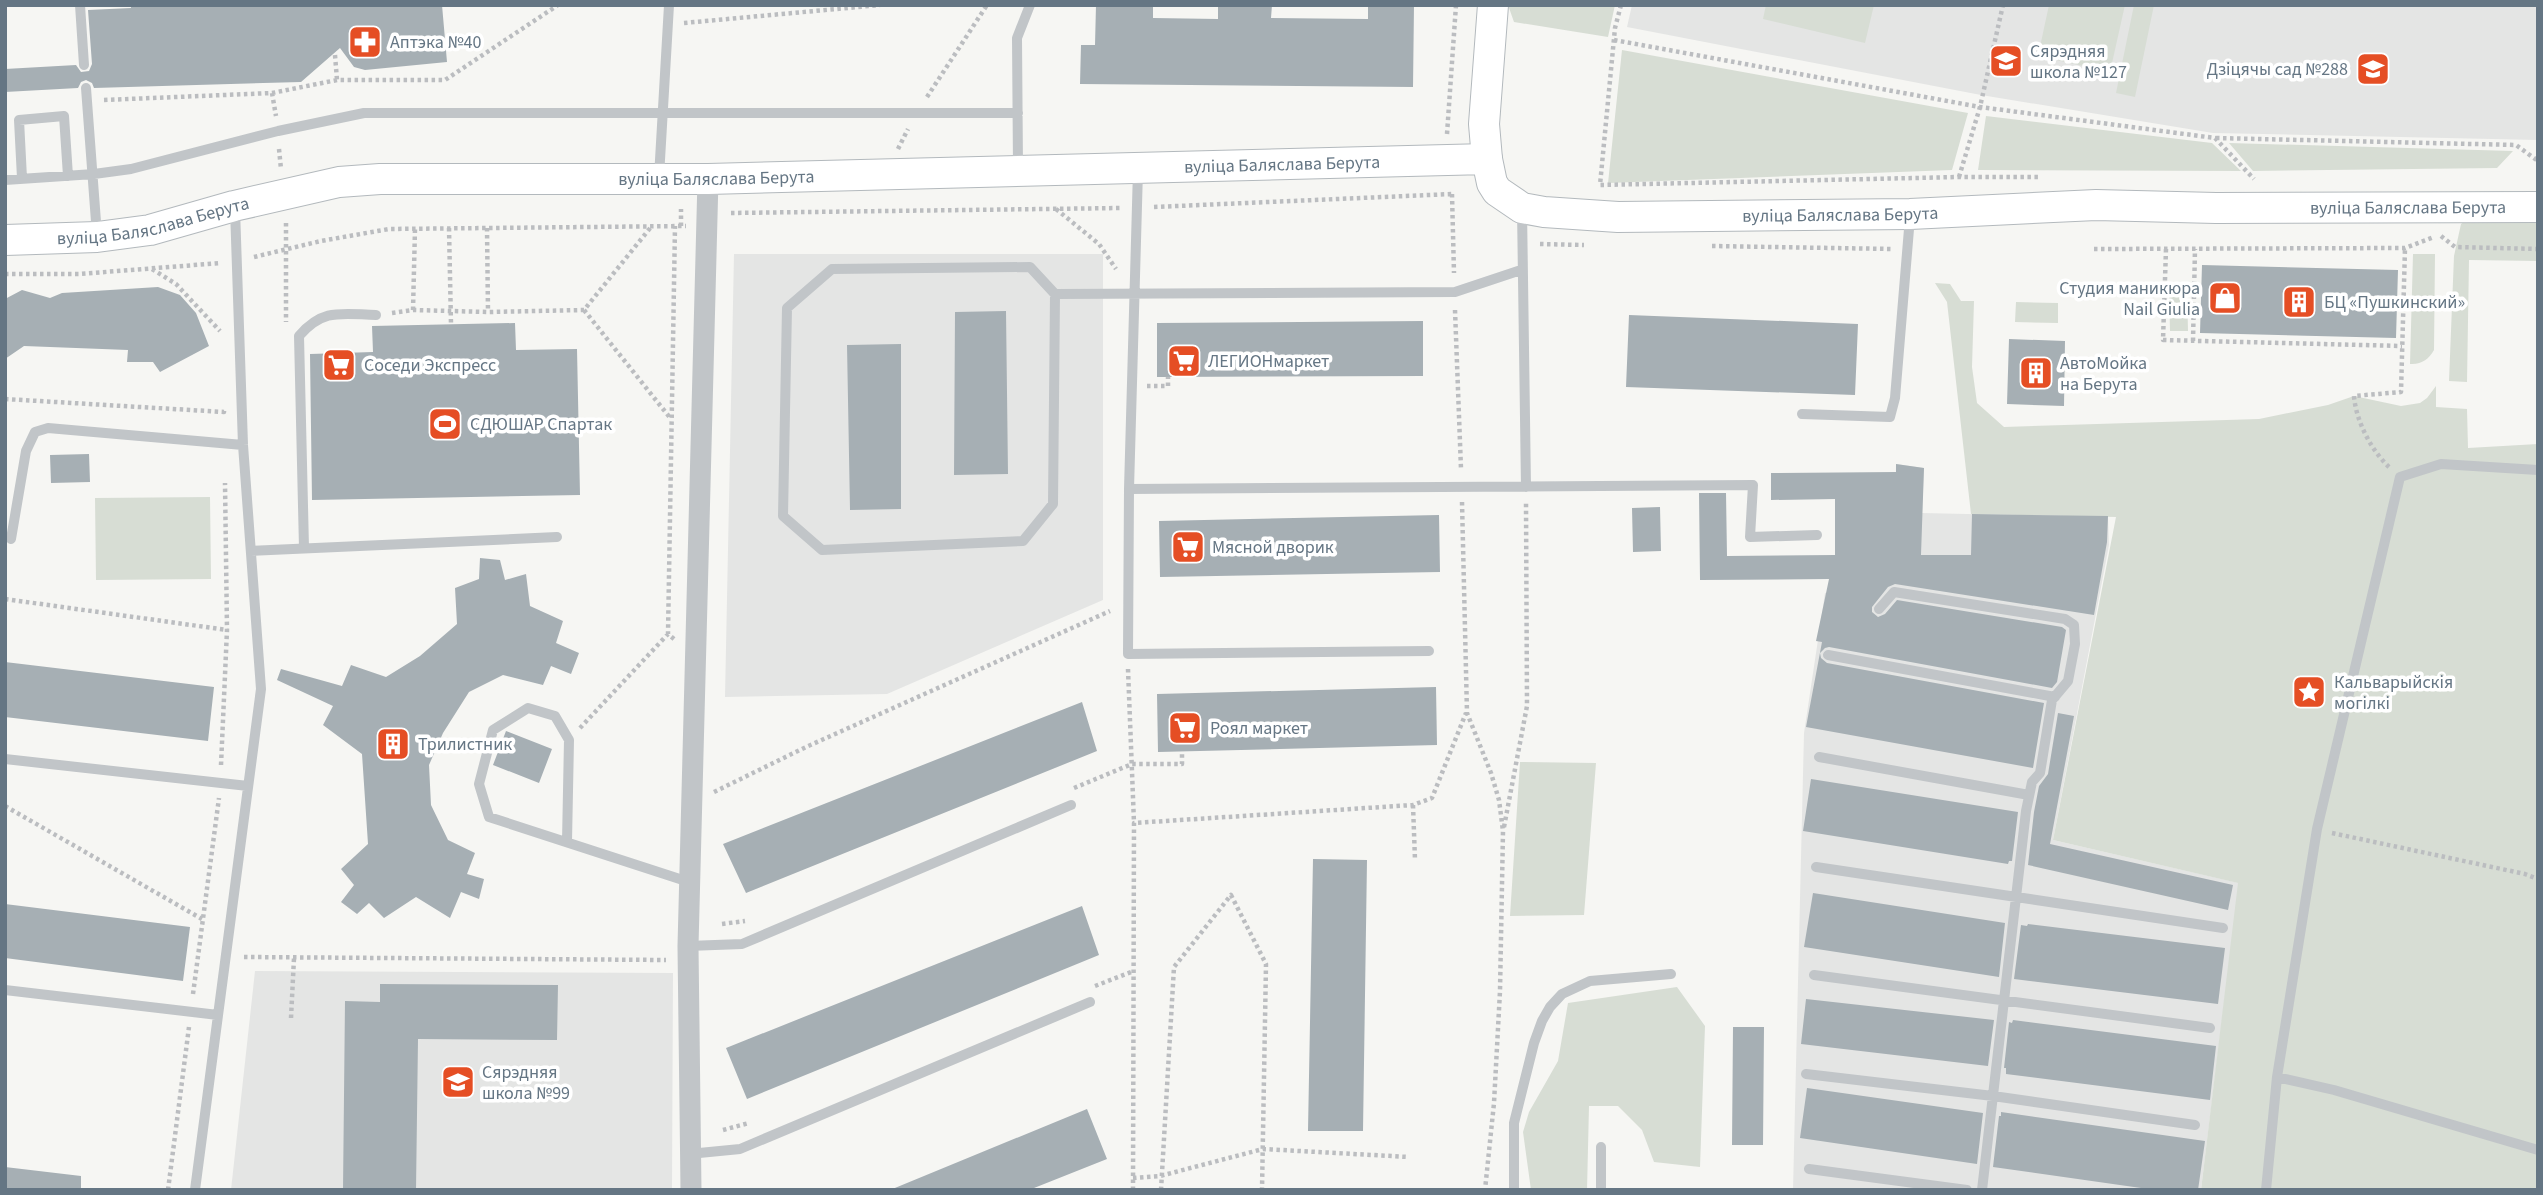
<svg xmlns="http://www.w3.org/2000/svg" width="2543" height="1195" font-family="'Source Sans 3',sans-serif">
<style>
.built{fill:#e4e5e4}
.green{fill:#d7ddd4}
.building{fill:#a6afb4}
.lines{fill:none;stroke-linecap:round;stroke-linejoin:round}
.secondary-casing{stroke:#b3b9bd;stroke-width:32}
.path{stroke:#bbbdc0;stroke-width:4.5;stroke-dasharray:3.5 3.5;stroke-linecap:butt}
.lane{stroke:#c1c5c8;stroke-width:10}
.street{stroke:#c1c5c8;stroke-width:21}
.secondary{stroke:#fff;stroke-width:30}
.labels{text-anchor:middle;stroke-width:7;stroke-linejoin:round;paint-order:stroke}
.poi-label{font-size:18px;fill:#657684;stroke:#fff;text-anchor:start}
.street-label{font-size:18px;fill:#657684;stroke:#fff}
</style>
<rect width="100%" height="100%" fill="#f6f6f3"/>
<path class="built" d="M1632,5H2538V140L2213,133L1981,95L1627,27Z
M734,254H1103V600L887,694L725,697Z
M1896,464L1924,468L1922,513L2108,517L2109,545L2053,840L2239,883L2201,1190H1793L1804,733L1825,593L1894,579Z
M255,971L673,973L672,1190H231Z"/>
<path class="green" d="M1508,5H1615L1608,37L1514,22Z
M1766,5H1874L1865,43L1763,19Z
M2049,5H2125L2110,72L2038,56Z
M2134,5H2154L2135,97L2116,93Z
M1622,50L1968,113L1952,170L1608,183Z
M1986,116L2212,143L2241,171L1978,170Z
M2229,143L2513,151L2497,168L2253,171Z
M2473,216L2538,219V261L2469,260L2467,382L2449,381L2454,256L2461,224Z
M2413,254H2435L2434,350C2429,359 2421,365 2410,364Z
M1935,283L1950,284L1961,301H1974L1972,367L1977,403L2004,427L2259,419L2328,405L2354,396L2401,406L2420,403L2427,398L2436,386V407L2467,409L2468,448L2538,444V1190H2201L2238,883L2053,840L2116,517L1971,514L1947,302Z
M2169,289H2187L2188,331H2170Z
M2016,302L2058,303V323L2015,322Z
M210,497L211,579L96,580L95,498Z
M1520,762L1596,763L1584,915L1510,916Z
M1677,987L1705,1026L1700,1167L1654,1162L1642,1130L1618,1106H1589L1587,1190H1531L1523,1132L1529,1112L1558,1061L1568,1003Z"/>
<path class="building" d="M131,5H442L447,62L365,70L354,67L340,48L301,82L94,88L92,83L86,80L81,82L78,88L5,92V69L76,65L81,72L89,71L92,64L88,10L131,8Z
M1096,5H1153V18L1218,19V5H1272L1271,18L1368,19V5H1414L1413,87L1080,84L1081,45H1095Z
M2202,265L2398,270L2396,338L2200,333Z
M158,287L180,295L196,313L209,346L160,372L153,362H127L128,350L24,346L5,359V299L22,290L50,298L62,293Z
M1006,311L1008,474L954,475L955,312Z
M1629,315L1858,324L1855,395L1626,387Z
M1423,321V376L1157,377V323Z
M515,323L516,350L577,349L580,495L312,500L310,354L373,352L372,326Z
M2009,339L2065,341L2064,406L2007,404Z
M901,344V509L850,510L847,345Z
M89,454L90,482L51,483L50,455Z
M1896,464L1924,468L1921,555H1971L1972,514L2108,516L2107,542L2094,615L1895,584L1888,587L1872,607V612L1878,617L1885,614L1897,600L2062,627L2066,630L2057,682L2052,688L1829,647L1825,648L1820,653L1821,658L1827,663L2044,703L2033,768L1806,727L1822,642L1816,641L1829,579L1700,580L1699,493H1726L1727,556L1835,555V499L1771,500V473L1896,472Z
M1660,507L1661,551L1633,552L1632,508Z
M1439,515L1440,572L1160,577L1159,521Z
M480,558L500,560L505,580L526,574L530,606L563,621L556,643L579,653L571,674L551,666L543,685L503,675L469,692L443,733L429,765L431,805L448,840L475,853L467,874L484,879L479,899L461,892L450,918L416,897L384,918L369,903L357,914L341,902L354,885L341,869L368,844L362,754L323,725L333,706L277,680L281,669L342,686L351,665L386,677L420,656L457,624L455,588L479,579Z
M5,662L214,687L208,741L5,717Z
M1436,687L1437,745L1158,752L1157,694Z
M1082,702L1097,751L746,893L723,844Z
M2058,713L2074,716L2050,844L2233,885L2228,910L2028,865L2034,812L2039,786L2048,774Z
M506,731L552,749L539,783L493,765Z
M1811,779L2018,812L2012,861H2009L2008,864L1803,831Z
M1313,859L1367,860L1363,1131H1308Z
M1813,893L2005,923L1999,977L1804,947Z
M5,904L190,927L183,981L5,958Z
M1082,906L1099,955L747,1099L726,1048Z
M2028,924L2225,948L2218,1004L2014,979L2021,925L2027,926Z
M380,984L558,985L557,1040L418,1039L416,1190H343L345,1001L380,1002Z
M1806,999L1994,1020L1988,1066L1801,1044Z
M2013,1020L2216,1046L2210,1100L2006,1074V1068H2004L2009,1022L2012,1023Z
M1733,1027H1764L1763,1145H1732Z
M1807,1088L1983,1113L1977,1164L1800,1138Z
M1087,1109L1107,1159L1029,1190H890Z
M2001,1112L2205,1141L2198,1190H2155L1993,1167L1999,1116H2001Z
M5,1167L81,1176V1190H5Z"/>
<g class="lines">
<defs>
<g id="secondary">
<path d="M1487,159L1484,124L1493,5"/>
<path id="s1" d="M5,240L97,237L150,230L234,206L339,182L380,179H708L1487,159L1492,183L1497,191L1522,208L1544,212L1618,217L1910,214L2096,205L2216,208L2538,207"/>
</g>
</defs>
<use href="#secondary" class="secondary-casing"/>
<path class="path" d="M1621,5L1615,28L1600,185L1959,177H2040
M684,23L880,5
M1614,40L1980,107L2215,138L2254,179
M335,55L337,80
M272,93L276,116
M927,97L987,5
M104,100L272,93L337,80H445L558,5
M1447,134L1456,5
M2216,138L2516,145L2538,161
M279,149L281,169
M898,149L908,129
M1959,177L1980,107L2003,5
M1452,194L1454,273
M1154,207L1452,194
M1056,209L1099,244L1116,269
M731,213L1121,208
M286,223V322
M681,226V209
M449,228L451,324
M487,228L488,312
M2441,236L2455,247L2538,249
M1540,244L1584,245
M1712,246L1892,249
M2094,249L2405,248L2434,237
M2166,249L2163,340L2402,346
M254,257L321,241L389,229L686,226
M152,269L176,284L220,331
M5,274H79L221,263
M413,310L415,229
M584,310L671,419
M1455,310L1461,469
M392,313L413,310L488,312L584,310L651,227
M2193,341L2195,249
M1147,386H1168V377
M5,399L224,412V410
M2389,467C2371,450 2356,421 2354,396L2401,392L2405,248
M1462,502L1467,713L1491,773L1499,800L1503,831L1500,991L1494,1103L1485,1190
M5,599L227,630
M674,639L668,634L675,226
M1128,669L1134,823
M580,728L668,634
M221,765L227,630L225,483
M1074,788L1132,764H1182V751
M714,792L806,747L1110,611
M1413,805L1415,860
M5,806L202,919
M1504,827L1527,706L1526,502
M2332,833L2525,874L2538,879
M722,924L745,921
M244,957L666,960
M1095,986L1134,971
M193,994L219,798
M291,1018L294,958
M723,1130L749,1123
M1133,1178L1160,1176L1263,1149L1409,1157
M168,1190L189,1027
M1133,1190L1134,823L1413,805L1432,798L1466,713
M1161,1190L1174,967L1231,895L1266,964L1262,1190"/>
<path class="lane" d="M80,5L84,65
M86,88L97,235
M1018,168L1017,38L1030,5
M1138,170L1129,489L1128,654L1429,651
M659,177L669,5
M22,178L19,120L64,116L68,176
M5,180L94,174L131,169L278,131L364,113H1018
M1522,209L1526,487
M1055,294L1053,504L1023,541L822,550L783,516L787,308L832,269L1030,267L1055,294L1455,292L1521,270
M1802,414L1890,417L1895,398L1910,217
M1129,489L1753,485L1750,537L1817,535
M11,539L26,451L35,432L48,428L243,445
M304,548L299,336C323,308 341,314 376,315
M251,551L557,537
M1879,609L1894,592L2065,619L2074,625L2075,644L2068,681L2052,700L2040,773L2032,782L2026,811L1982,1190
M1828,655L2055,697
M1819,757L2029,795
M5,759L248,786
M567,842L569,740L555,716L528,708L493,730L479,784L489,817L689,882
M1816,867L2223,928
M688,946L742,944L1071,805
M1814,975L2210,1028
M5,990L218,1015
M1806,1074L1993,1096L2195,1125
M2277,1077L2334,1090L2538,1150
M689,1154L740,1149L1090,1002
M1809,1169L1967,1190
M195,1190L261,689L243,445L235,209
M1514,1190V1123L1534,1043L1542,1021L1550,1007L1562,994L1590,981L1671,974
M1601,1190V1147
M2266,1190L2277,1077L2317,829L2400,477L2441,464L2538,470"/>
<path class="street" d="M691,1190L688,946L708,179"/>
<use href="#secondary" class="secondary"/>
</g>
<defs>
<symbol id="pharmacy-square" viewBox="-11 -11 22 22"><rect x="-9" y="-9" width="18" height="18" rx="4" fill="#e54e24" stroke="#fff"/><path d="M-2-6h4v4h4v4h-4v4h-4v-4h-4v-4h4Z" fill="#fff"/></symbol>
<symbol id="school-square" viewBox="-11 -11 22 22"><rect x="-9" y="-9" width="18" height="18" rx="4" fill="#e54e24" stroke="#fff"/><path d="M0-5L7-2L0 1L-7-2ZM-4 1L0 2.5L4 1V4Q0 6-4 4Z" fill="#fff"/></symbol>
<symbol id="shop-square" viewBox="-11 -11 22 22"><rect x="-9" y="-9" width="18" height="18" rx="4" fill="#e54e24" stroke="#fff"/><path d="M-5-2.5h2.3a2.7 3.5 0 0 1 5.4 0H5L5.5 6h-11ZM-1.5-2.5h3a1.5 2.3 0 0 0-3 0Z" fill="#fff"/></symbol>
<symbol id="building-square" viewBox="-11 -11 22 22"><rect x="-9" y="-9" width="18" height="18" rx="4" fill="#e54e24" stroke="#fff"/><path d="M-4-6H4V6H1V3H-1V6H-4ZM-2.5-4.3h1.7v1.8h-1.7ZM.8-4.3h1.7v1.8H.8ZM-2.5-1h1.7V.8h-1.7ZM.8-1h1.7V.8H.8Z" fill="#fff"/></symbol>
<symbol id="supermarket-square" viewBox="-11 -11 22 22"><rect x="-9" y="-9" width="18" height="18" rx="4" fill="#e54e24" stroke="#fff"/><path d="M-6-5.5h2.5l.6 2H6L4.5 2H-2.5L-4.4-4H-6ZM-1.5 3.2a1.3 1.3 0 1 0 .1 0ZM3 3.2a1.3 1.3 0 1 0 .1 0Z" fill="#fff"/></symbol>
<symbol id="stadium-square" viewBox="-11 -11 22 22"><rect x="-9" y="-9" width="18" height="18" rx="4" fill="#e54e24" stroke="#fff"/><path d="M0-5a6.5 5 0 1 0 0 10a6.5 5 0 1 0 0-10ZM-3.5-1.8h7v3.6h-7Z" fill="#fff"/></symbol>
<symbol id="sight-square" viewBox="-11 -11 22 22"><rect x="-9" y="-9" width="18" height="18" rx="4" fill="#e54e24" stroke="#fff"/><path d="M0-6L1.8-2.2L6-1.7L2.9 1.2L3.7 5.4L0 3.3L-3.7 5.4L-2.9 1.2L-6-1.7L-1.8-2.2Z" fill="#fff"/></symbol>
</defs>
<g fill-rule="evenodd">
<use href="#pharmacy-square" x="346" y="23" width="38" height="38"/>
<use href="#school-square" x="1987" y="42" width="38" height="38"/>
<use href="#school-square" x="2354" y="50" width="38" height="38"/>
<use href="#shop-square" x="2206" y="279" width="38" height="38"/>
<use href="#building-square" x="2280" y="283" width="38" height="38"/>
<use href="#supermarket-square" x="1165" y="342" width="38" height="38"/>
<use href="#supermarket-square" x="320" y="346" width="38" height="38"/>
<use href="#building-square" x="2017" y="354" width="38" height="38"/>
<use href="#stadium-square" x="426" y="405" width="38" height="38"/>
<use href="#supermarket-square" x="1169" y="528" width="38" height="38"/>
<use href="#sight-square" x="2290" y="673" width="38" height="38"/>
<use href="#supermarket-square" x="1166" y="709" width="38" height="38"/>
<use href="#building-square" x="374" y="725" width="38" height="38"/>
<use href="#school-square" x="439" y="1063" width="38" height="38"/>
</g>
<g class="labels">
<g class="poi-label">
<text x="390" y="48">Аптэка №40</text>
<text x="2030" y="57">Сярэдняя<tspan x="2030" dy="21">школа №127</tspan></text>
<text x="2348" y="75" text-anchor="end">Дзіцячы сад №288</text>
<text x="2200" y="294" text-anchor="end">Студия маникюра<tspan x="2200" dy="21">Nail Giulia</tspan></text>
<text x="2324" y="308">БЦ «Пушкинский»</text>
<text x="1208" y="367">ЛЕГИОНмаркет</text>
<text x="2060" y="369">АвтоМойка<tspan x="2060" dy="21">на Берута</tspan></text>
<text x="364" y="371">Соседи Экспресс</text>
<text x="470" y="430">СДЮШАР Спартак</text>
<text x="1212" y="553">Мясной дворик</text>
<text x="2334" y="688">Кальварыйскія<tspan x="2334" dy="21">могілкі</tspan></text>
<text x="1210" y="734">Роял маркет</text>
<text x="418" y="750">Трилистник</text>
<text x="482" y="1078">Сярэдняя<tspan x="482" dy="21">школа №99</tspan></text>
</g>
<g class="street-label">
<text dy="6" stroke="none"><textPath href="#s1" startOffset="1284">вуліца Баляслава Берута</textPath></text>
<text dy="6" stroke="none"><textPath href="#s1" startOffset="718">вуліца Баляслава Берута</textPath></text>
<text dy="6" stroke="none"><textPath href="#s1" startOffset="2440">вуліца Баляслава Берута</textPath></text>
<text dy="6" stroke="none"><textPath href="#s1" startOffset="1872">вуліца Баляслава Берута</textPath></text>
<text dy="6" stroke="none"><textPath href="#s1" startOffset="150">вуліца Баляслава Берута</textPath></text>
</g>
</g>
<rect width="2543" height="1195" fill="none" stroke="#657684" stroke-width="14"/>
</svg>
